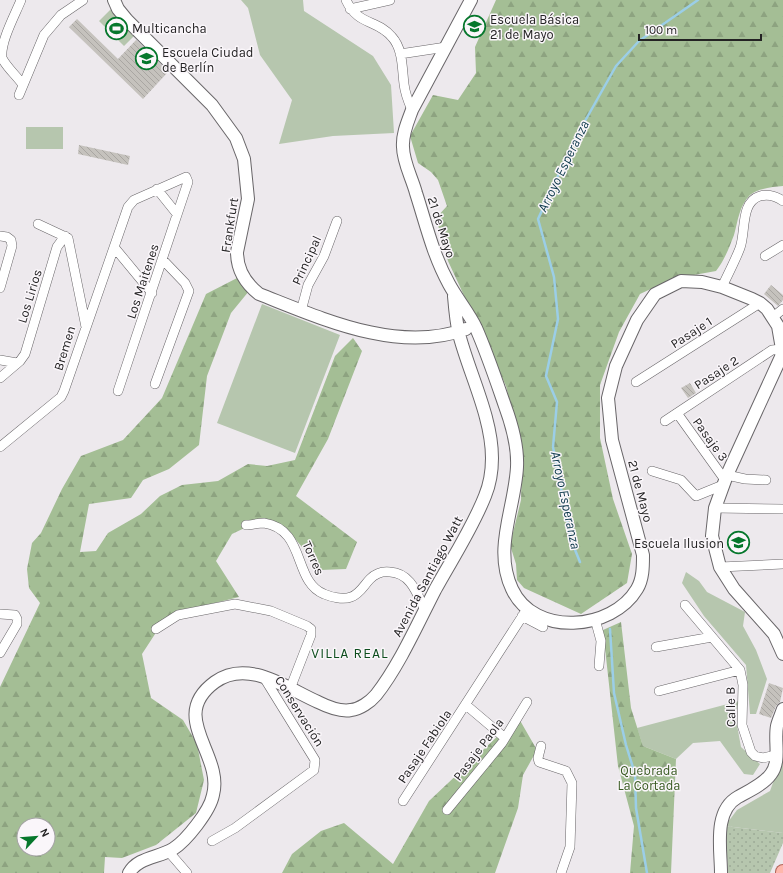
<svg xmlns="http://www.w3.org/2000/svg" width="783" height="873" font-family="Karla,sans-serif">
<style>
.green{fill:#b6c6ae}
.forest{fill:url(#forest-firs);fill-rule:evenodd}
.park{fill:url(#park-dots)}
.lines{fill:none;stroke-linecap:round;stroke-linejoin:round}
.stream{stroke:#9bcee7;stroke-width:2.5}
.building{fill:url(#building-back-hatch)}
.street-casing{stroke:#696669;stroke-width:10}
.secondary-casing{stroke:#696669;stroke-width:14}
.primary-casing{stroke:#b26459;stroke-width:16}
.street{stroke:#fff;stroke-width:9}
.secondary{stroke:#fff;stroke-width:12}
.primary{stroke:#feb7ac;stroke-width:14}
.labels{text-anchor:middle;stroke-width:3;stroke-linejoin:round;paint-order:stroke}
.poi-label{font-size:13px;fill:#242324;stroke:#faf6fa;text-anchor:start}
.street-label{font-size:13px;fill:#242324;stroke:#faf6fa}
.park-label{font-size:13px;fill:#395b22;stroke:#faf6fa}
.water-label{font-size:14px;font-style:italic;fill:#0e3a4c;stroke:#faf6fa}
.neighbourhood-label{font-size:14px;letter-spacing:1px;fill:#0e4e1e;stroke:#faf6fa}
</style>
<defs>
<pattern id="forest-firs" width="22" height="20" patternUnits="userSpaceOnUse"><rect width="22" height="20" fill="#a4be95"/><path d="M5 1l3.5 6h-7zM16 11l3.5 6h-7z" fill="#8da380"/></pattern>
<pattern id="park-dots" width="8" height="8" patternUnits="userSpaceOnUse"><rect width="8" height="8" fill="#b6c6ae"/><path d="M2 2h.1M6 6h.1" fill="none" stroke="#9caa96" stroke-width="1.8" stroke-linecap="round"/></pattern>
<pattern id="building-back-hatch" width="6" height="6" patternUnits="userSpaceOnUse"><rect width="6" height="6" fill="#c5c2bd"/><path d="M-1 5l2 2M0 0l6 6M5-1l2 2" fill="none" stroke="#a9a6a2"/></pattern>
</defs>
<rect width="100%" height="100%" fill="#ede9ed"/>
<path class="green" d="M241,0H303L304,11L373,56L391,85L394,133L333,136L279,144L292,100L260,55L248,8Z
M111,9L136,34L124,46L99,21Z
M26,127H63V149H26Z
M262,304L340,335L295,453L217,423Z
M686,572L699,581L707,592L745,612L743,626L756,650L767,679L756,714H750L746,665L704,616L682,583Z
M739,701L735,714L741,747L760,764L753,775L744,774L720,741L693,743L676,759L643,746L637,728Z
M783,745V833L725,826L737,810L770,791L779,766Z"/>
<path class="forest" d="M496,0H783V186C773,187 758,188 750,195C739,206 738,221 734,235C729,248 724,261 716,271L672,279L640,294L619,332L600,385V438L613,499L632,554L627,583L581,614L524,588L517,580L516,564L510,545L521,500L522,451L506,386L448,261L436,218L447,206L438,180L431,172L418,163L410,136L433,95L458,100L476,73L475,47Z
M241,276L249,291L231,313L207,376L199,445L169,469L143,480L131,498L89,504L80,552L96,551L108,533L141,514L160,496L182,485L218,481L248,464L267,466L295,460L335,356L353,338L362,351L328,439L296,496L357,542L346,569L321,570L292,535L255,523L232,534L216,561L239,597L179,612L157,631L142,654L151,698L183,720L197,744L204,780L196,813L156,845L122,858L105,857L104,873H0V687L40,603L29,588L27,569L32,543L41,533L62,489L81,456L123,440L162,398L206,294ZM24,825H48V849H24Z
M621,622L631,708L643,746L676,759L671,873H630L634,826L618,766L603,630Z
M518,717L537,750L523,775L518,808L495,873H282L292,854L321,831L344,823L393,864L429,801Z"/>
<path class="park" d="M725,826L783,833V843L770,873H728Z"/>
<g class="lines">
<path class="stream" d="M580,562L571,540L553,447L557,402L546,376L558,319L554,277L538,219L576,137L616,66L639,41L698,0
M610,629L614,693L626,745L635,774L636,808L647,873"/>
</g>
<path class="building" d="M77,19L118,59L136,40L168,72L143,99L69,27Z
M79,145L130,156L128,165L78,154Z
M771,285L783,295V300L778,306L764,294Z
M690,383L696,393L688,398L681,388Z
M769,683L783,688L780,702L776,706L771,718L759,714Z"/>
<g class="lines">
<defs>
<path id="street" d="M21,0C15,15 0,42 2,58C7,68 17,76 23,85
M346,0C358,26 377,19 392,37C403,49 402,68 404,84C405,93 408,101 412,110
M350,9L390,0
M400,54L446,47
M19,95L44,35L61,15L83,0
M157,189L177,214
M38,224L68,238L86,327
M0,236L7,237L11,240L12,246L0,288
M114,247L152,293
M765,256L783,245
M722,287C728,274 735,261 740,248C746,232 740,202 760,196C768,194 776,196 783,201
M301,311L308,285L324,256L337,221
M773,317L783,309
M0,360L17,363
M0,378L20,361L25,354L57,247L65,236
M636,382L760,303
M155,384L189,291L185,283L162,259
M677,413L725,480
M665,421L772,350L782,349
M0,447L61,397L64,391L128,207L134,200L186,177L188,182L118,391
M652,471L681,480L696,496L723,485
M727,475L745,479L766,480
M715,508L783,509
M246,525C251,525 258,523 264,523C306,529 293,582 324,594C331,597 343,600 351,597C360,594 364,585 370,579C376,573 382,571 390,572C411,573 417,594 425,610
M720,567L783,564
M685,605L740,670L743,685L742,725L751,752L755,756L763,758L776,755
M0,614L15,615L17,619V624L0,653
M522,616L543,627
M595,619L601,641L599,666
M156,629L178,615L235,604L271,611L307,626L311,629V635L290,689
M656,647L712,637
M659,691L740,670
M466,705L505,738
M541,746L538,758L539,762L566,771L572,783L570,847L561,873
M403,801L527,609
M447,810L502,743L527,702
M212,841L235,828L314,770L315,760L263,676
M168,851L187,873"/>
<path id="secondary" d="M114,0L118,9L127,20L212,105L236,138L244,159L248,199L237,252C237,270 245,283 259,294C323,319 398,354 466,329
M471,0L412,110C408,121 402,134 403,147C403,162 412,178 416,193C426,224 433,255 449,284C457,299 469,313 476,328C487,353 496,380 505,406C512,425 518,447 517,467C515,508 493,549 512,589C534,637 612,631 637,589C643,579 643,567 643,555L612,440L608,398L616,366L637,320L655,294L681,281L702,282L722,287L752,299L760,303L767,309L778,326L782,349L781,357L727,475L715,508L712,536L720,567L734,589L774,634L783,654
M129,873C138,857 158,858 173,849C186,841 210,811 213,795C224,754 167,717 215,682C248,658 288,689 318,702C328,707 340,712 351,710C360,709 370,702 376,695C399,666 418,623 435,590C452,559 472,529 485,496C490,484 492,470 492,458C492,417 469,373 459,334C456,321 455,308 454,296
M721,873C721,849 713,811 738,797C749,791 764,784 771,774C781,761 774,741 777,726C778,721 781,715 783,709"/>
<path id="primary" d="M783,873V872"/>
</defs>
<use href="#street" class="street-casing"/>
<use href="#secondary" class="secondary-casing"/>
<use href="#primary" class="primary-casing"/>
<use href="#street" class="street"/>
<use href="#secondary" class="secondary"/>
<use href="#primary" class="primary"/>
</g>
<defs>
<symbol id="school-ring" viewBox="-11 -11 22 22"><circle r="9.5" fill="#faf6fa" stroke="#06772c" stroke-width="1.5"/><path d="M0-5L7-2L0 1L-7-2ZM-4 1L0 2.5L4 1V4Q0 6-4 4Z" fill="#06772c"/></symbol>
<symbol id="stadium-ring" viewBox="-11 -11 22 22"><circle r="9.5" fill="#faf6fa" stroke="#06772c" stroke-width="1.5"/><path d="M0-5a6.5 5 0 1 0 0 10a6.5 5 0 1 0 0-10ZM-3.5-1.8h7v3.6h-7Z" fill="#06772c"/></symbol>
</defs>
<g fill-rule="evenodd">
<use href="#school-ring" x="462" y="14" width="25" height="25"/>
<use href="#stadium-ring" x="104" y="16" width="25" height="25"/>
<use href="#school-ring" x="134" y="46" width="25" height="25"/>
<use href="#school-ring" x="726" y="530" width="25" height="25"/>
</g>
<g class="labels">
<g class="poi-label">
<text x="490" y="24">Escuela Básica<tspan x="490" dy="15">21 de Mayo</tspan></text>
<text x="132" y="33">Multicancha</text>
<text x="162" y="57">Escuela Ciudad<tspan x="162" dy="15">de Berlín</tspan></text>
<text x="724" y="548" text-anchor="end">Escuela Ilusion</text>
</g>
<g class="street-label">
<text transform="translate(229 225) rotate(-81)" y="5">Frankfurt</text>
<text transform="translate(442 227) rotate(72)" y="5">21 de Mayo</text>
<text transform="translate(306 260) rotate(-65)" y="5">Principal</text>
<text transform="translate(142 281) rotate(-72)" y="5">Los Maitenes</text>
<text transform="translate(29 296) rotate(-73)" y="5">Los Lirios</text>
<text transform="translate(691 332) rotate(-33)" y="5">Pasaje 1</text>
<text transform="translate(64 348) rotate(-73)" y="5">Bremen</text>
<text transform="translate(716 372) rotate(-33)" y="5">Pasaje 2</text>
<text transform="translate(711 439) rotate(54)" y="5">Pasaje 3</text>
<text transform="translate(641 491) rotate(75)" y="5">21 de Mayo</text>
<text transform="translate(314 558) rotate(66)" y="5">Torres</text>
<text transform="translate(427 576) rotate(-62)" y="5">Avenida Santiago Watt</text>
<text transform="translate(730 707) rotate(-91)" y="5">Calle B</text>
<text transform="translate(300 711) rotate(58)" y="5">Conservación</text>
<text transform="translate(424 746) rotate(-56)" y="5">Pasaje Fabiola</text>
<text transform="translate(478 749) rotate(-53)" y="5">Pasaje Paola</text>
</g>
<g class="park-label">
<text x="649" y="775">Quebrada<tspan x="649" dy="15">La Cortada</tspan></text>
</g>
<g class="water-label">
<text transform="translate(563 166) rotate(-64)" y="5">Arroyo Esperanza</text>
<text transform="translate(566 500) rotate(78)" y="5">Arroyo Esperanza</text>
</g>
<g class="neighbourhood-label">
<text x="350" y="658">VILLA REAL</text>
</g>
</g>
<g transform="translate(36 837) rotate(64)"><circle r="19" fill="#faf6fa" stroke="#a4a2a4"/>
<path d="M0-3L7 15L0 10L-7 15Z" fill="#06772c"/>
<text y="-6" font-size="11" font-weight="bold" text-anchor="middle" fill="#242324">N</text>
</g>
<path d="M639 34v6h122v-6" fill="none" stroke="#242324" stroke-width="2"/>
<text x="645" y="34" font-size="12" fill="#242324" stroke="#faf6fa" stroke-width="3" paint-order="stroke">100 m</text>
</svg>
